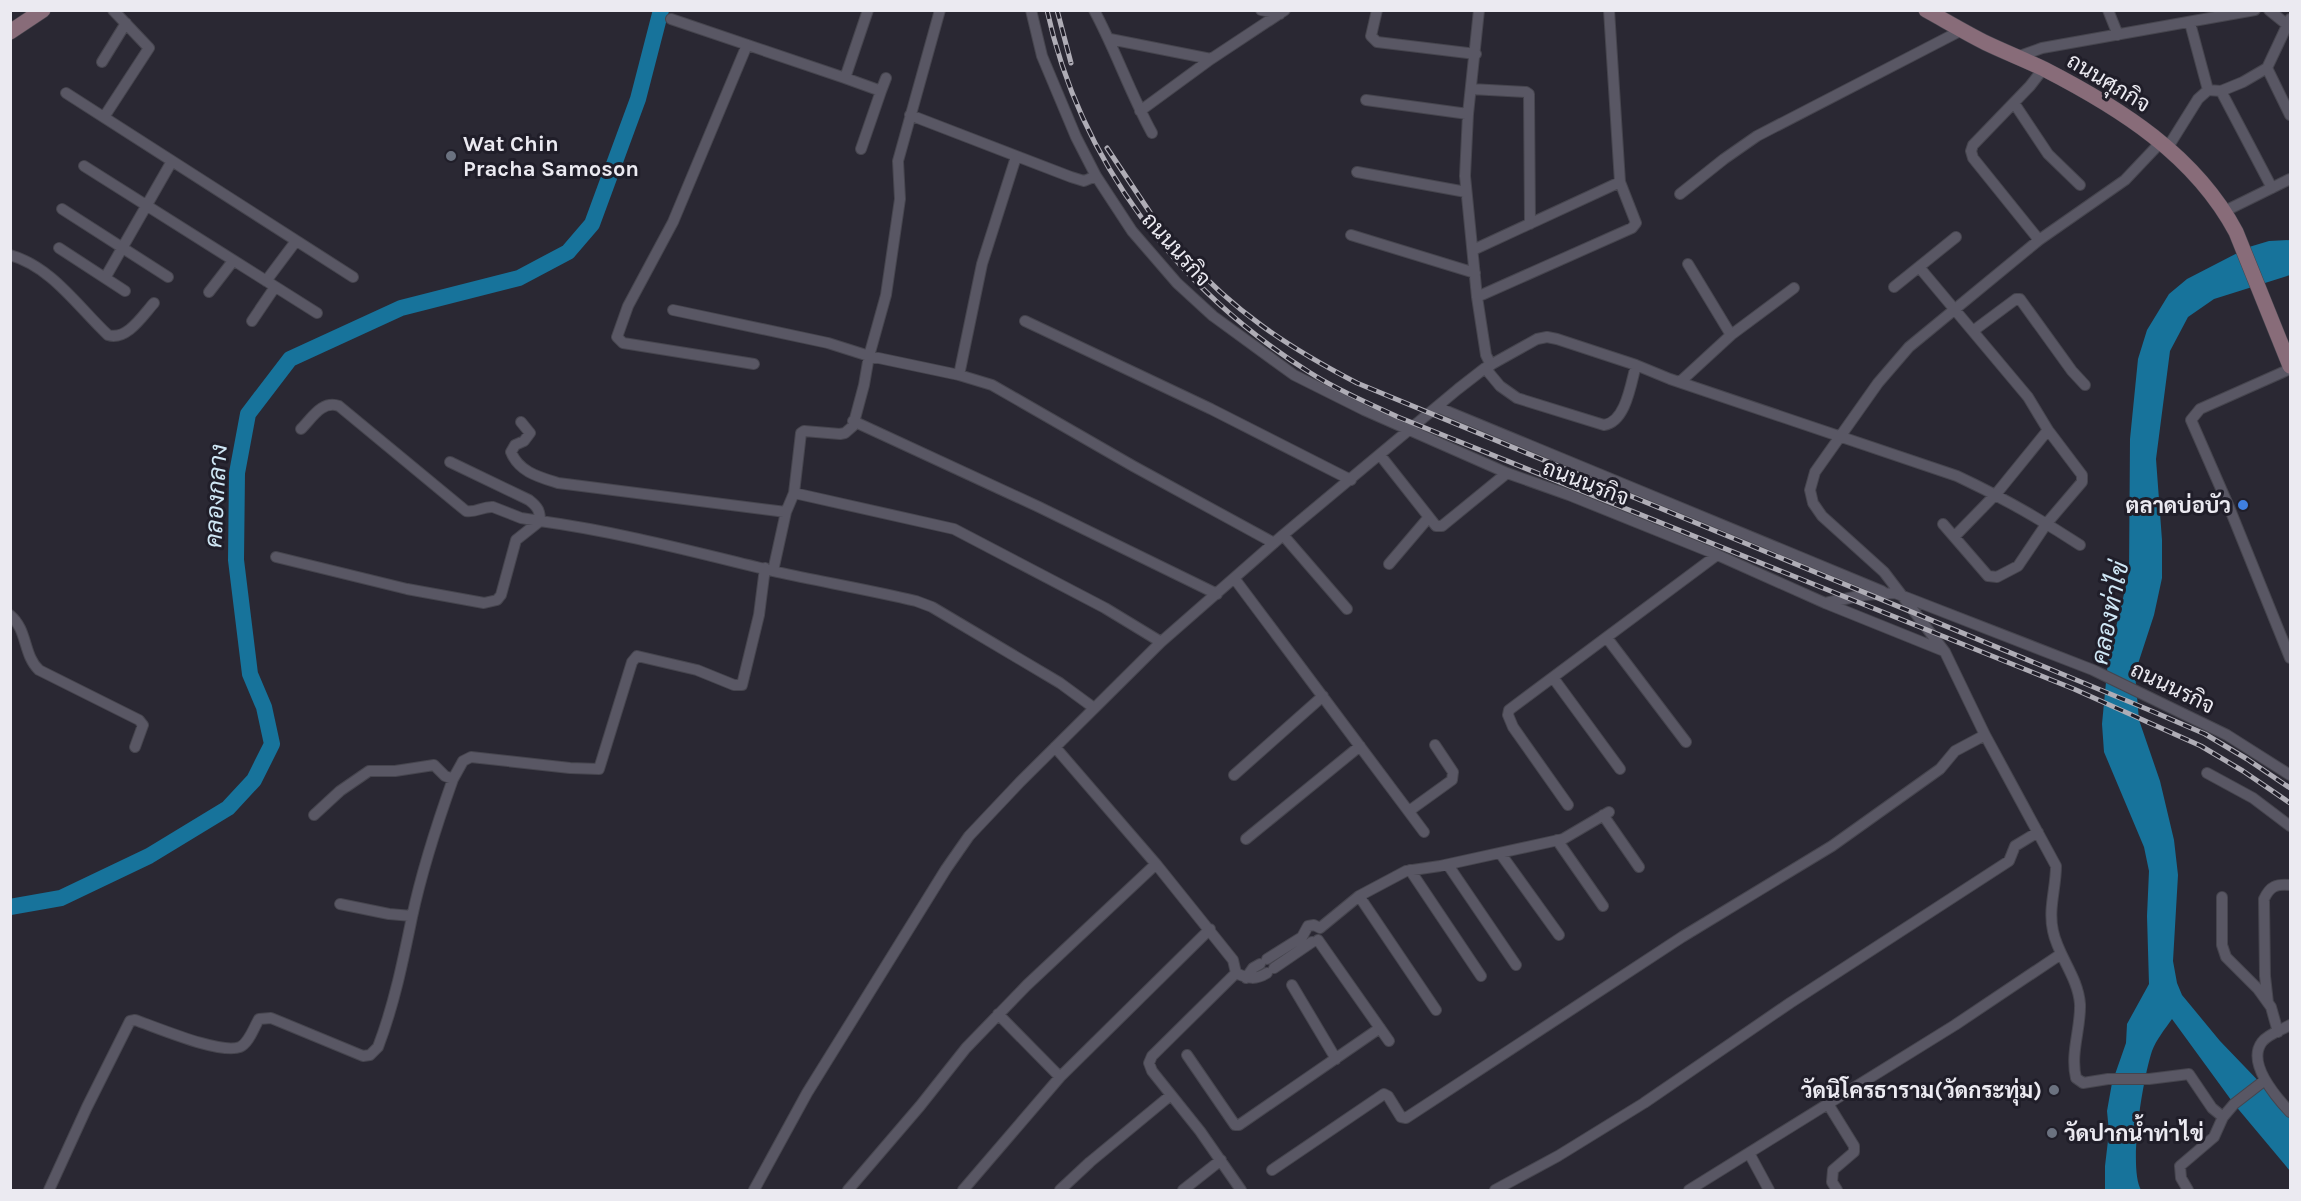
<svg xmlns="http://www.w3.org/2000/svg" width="2301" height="1201" font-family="Karla,Sarabun,sans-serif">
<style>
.water{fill:#17739b}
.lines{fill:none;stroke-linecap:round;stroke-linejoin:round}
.river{stroke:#17739b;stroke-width:16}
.street-casing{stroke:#46454e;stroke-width:12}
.secondary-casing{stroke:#46454e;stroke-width:16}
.street{stroke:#595764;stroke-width:10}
.secondary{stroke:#886c79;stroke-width:15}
.rail-casing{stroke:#afadb6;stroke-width:5}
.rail{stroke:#201e29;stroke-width:3;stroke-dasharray:9;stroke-linecap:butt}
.worship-dot{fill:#6b7280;stroke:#201e29;stroke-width:2}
.shop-dot{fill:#3f7fe0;stroke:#201e29;stroke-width:2}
.labels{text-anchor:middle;stroke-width:6;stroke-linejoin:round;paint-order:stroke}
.street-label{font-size:22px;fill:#ebeaf1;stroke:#201e29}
.poi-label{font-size:22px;font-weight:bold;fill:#ebeaf1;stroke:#201e29;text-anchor:start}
.water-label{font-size:24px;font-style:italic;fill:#cfe7f5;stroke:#201e29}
</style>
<rect width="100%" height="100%" fill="#2a2833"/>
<path class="water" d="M2290,240V275L2214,299L2188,317L2170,351L2156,459L2162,540V578L2154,615L2135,673L2139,720L2160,781L2174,840L2178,875L2173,961L2177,983L2182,995L2220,1041L2269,1092L2290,1119V1171L2234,1104L2172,1019C2165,1029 2156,1040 2152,1051C2143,1078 2128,1167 2141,1190H2105V1166L2109,1132L2107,1111L2112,1083L2126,1043L2127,1024L2149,984L2147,916L2149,871L2144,847L2104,752L2102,724L2108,661L2129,573L2130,439L2138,359L2147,330L2169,294L2187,279L2249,247L2269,241Z"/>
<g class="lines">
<path class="river" d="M10,907L61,898L149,856L228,808L254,780L272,744L264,707L250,674L236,560L237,473L248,414L290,359L401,308L519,278L568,252L592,224L638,99L661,10"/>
<defs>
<path id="street" d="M1031,10L1042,56L1076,137L1096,176L1132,231L1177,283L1213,316L1294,375L1364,410L1507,473L1569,495L1713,553L1825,603L1864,595L1895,593L2093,670L2227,735L2290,775
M1094,10C1116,51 1130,93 1152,133
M1261,10L1280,14
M1377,10L1371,36L1377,42L1476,54
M1479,10L1468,114L1465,176L1477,297L1486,355L1491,365
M2108,10L2118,35
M2269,10L2290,27
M671,19L845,78L868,10
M2190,23L2208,90
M1110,39L1211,59
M747,45L673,222L628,306L617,337L623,343L754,364
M2017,57L2042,48L2255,10
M102,62L126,23
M2267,68L2290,115
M845,78L881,91L861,149
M1471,89L1526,92L1529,94L1530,224
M881,91L886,78
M2221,91L2272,188
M66,93L353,277
M1366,100L1468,114
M2014,103L2048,154L2080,185
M1140,111L1211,59L1285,10
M910,115L1071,177L1084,181L1096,176
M104,117L149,48L113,10
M2161,142L2125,180L2039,240L1909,347L1878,383L1815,472L1810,490L1813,503L1822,516L1884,572L1945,652L1985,735L2056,866C2056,888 2048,909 2053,931C2058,956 2078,977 2080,1004C2081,1028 2070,1053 2076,1078L2083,1083L2108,1079H2149L2189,1074L2212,1108L2223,1117
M2168,147L2198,99L2208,90L2221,91L2243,82L2267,68L2290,19
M84,166L317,313
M1357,172L1466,192
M1680,194L1724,159L1757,136L1962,30
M62,209L168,277
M2225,211L2290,179
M1351,235L1475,273
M2039,240L1973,158L1971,151L1973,145L2030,86L2043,69
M59,248L125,291
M1473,250L1620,182
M10,255C52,267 78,307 108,335C127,341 143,315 154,303
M1688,264L1731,335
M1919,267L2028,397L2048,430L2082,475V482L2047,523L2018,566L1997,577L1988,576L1943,524
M105,278L172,161
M266,281L296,241
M1894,287L1956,237
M209,292L233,261
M1477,297L1632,228L1636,223L1620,182L1609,10
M673,310L828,343L869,356L959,375L992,385L1133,466L1274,543
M252,321L275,287
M1025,321L1211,409L1351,480
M1973,331L2016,299H2020L2072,371L2085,385
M1485,368L1500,386L1517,398L1604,425C1626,422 1631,383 1636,365
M2290,369L2200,409L2191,420L2229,507L2290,658
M959,375L982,264L1016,157
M1681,381L1731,335L1794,288
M1437,407L1882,591
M853,421L1039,507L1217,594
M521,422L530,433L524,441L515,445L511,452C519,472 539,477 558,483L786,512
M301,429C312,418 322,400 339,406L466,511C476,513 483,506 493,507L521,518L540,521C540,511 538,507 529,500L450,462
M1380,455L1436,526H1442L1507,473
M794,493L954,529L1105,608L1161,642
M1283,535L1347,609
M1955,536L1996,494L2048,430
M276,557L407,589L484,603L497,600L501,595L516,540L540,521C620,532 698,553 777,572C823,582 870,590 916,601L932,607L1060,683L1094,708
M1389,564L1429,517
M773,571L786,512L794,493L801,433L804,431L840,434L845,433L853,426L864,385L869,356L886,295L900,199L898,161L940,10
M1234,578L1424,832
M1825,603L1944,651
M10,615C28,630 23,655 39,670L139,720L143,725L135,747
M1607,638L1686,742
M1554,679L1620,769
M1055,747L1156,864L1233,960L1236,973L1152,1056L1149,1063L1152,1071L1200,1131L1241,1190
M2207,773L2253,798L2290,826
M1234,775L1323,696
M1568,805L1513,727L1508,715L1509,710L1717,555
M1409,811L1452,780L1453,772L1435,745
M314,815L340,791L369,771H395L434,765L445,776L453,779L463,761L471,757L570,768L599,769L632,662L637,656L697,670L734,685H742L759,615L765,568
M1603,815L1639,867
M1246,839L1360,746
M1557,840L1603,906
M1500,853L1559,935
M1448,865L1516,965
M1410,870L1481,976
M1359,896L1436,1010
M2222,897V945L2226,957L2258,989L2271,1007L2278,1032
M340,904L389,914L412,916
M1320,928L1359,896L1406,871L1440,866L1563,839L1609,812
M1318,940L1389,1041
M1267,959L1302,937L1308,926L1314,925L1320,928
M1274,968L1312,942
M1236,973C1248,979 1256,980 1267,973
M1246,978L1253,968L1260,964
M1292,985L1336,1059
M2268,1003L2265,976L2264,899C2270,886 2276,884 2290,885
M998,1014L1060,1077
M2290,1025C2282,1030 2268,1034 2262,1042C2246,1063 2277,1098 2290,1112
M1187,1055L1235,1125H1239L1380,1028
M1828,1104L1854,1146V1152L1833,1170L1832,1182L1837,1190
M1749,1153L1769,1190
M1272,1170L1384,1094L1388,1096L1401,1117L1406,1118L1682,937L1832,846L1940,769L1955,751L1985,735
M49,1190L87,1107L130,1021L135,1020C156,1027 221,1055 240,1047C249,1043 254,1027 259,1019L271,1018L363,1056L370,1055L378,1047C394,1005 403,961 412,917C422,870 437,824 453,779
M754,1190L807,1093L946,869L969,836L1020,782L1161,642L1283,535L1458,389L1485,368L1537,339L1547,337L1557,339L1636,365L1670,379L1957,476C2000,496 2040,519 2080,545
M848,1190L920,1106L966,1048L1027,985L1156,864
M963,1190L1060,1077L1210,929
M1060,1190L1090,1162L1171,1095
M1183,1190L1221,1160
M1495,1190L1558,1156L1644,1103L1790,1003L2009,861L2015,846L2038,832
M1689,1190L1955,1025L2061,954
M2188,1190L2181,1178L2180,1166L2214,1137L2223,1117L2234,1104L2265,1080"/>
<path id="secondary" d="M1926,10C1946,21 1966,33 1986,43C2005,52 2025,60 2044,69C2120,108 2195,155 2236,232L2290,366
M10,32L43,10"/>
</defs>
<use href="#street" class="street-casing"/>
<use href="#secondary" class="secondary-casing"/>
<use href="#street" class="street"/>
<use href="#secondary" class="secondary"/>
<defs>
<path id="rail" d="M1047,10C1080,162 1179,291 1309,372C1337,390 1368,403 1398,417L2074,689L2201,746L2243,771L2290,803
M1057,10L1071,63
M1107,148L1157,223
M1180,251C1233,311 1286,346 1357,383L2154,712L2205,734L2247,759L2290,788"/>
</defs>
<use href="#rail" class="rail-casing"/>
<use href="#rail" class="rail"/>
</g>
<g class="worship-dot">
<circle cx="451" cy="156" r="6"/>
<circle cx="2054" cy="1090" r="6"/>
<circle cx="2052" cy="1133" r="6"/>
</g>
<circle class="shop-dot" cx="2243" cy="505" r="6"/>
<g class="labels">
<g class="street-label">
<text transform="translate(2109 82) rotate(31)" y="8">ถนนศุภกิจ</text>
<text transform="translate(1177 249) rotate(48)" y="8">ถนนนรกิจ</text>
<text transform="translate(1586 482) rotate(21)" y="8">ถนนนรกิจ</text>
<text transform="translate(2173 687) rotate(26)" y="8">ถนนนรกิจ</text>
</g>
<g class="poi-label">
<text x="463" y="151">Wat Chin<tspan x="463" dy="25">Pracha Samoson</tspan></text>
<text x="2231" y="513" text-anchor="end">ตลาดบ่อบัว</text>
<text x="2042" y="1098" text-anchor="end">วัดนิโครธาราม(วัดกระทุ่ม)</text>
<text x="2064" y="1141">วัดปากน้ำท่าไข่</text>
</g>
<g class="water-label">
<text transform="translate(216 496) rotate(-87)" y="8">คลองกลาง</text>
<text transform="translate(2110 613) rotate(-78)" y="8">คลองท่าไข่</text>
</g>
</g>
<rect width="2301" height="1201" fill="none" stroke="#ebeaf1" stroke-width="24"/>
</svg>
